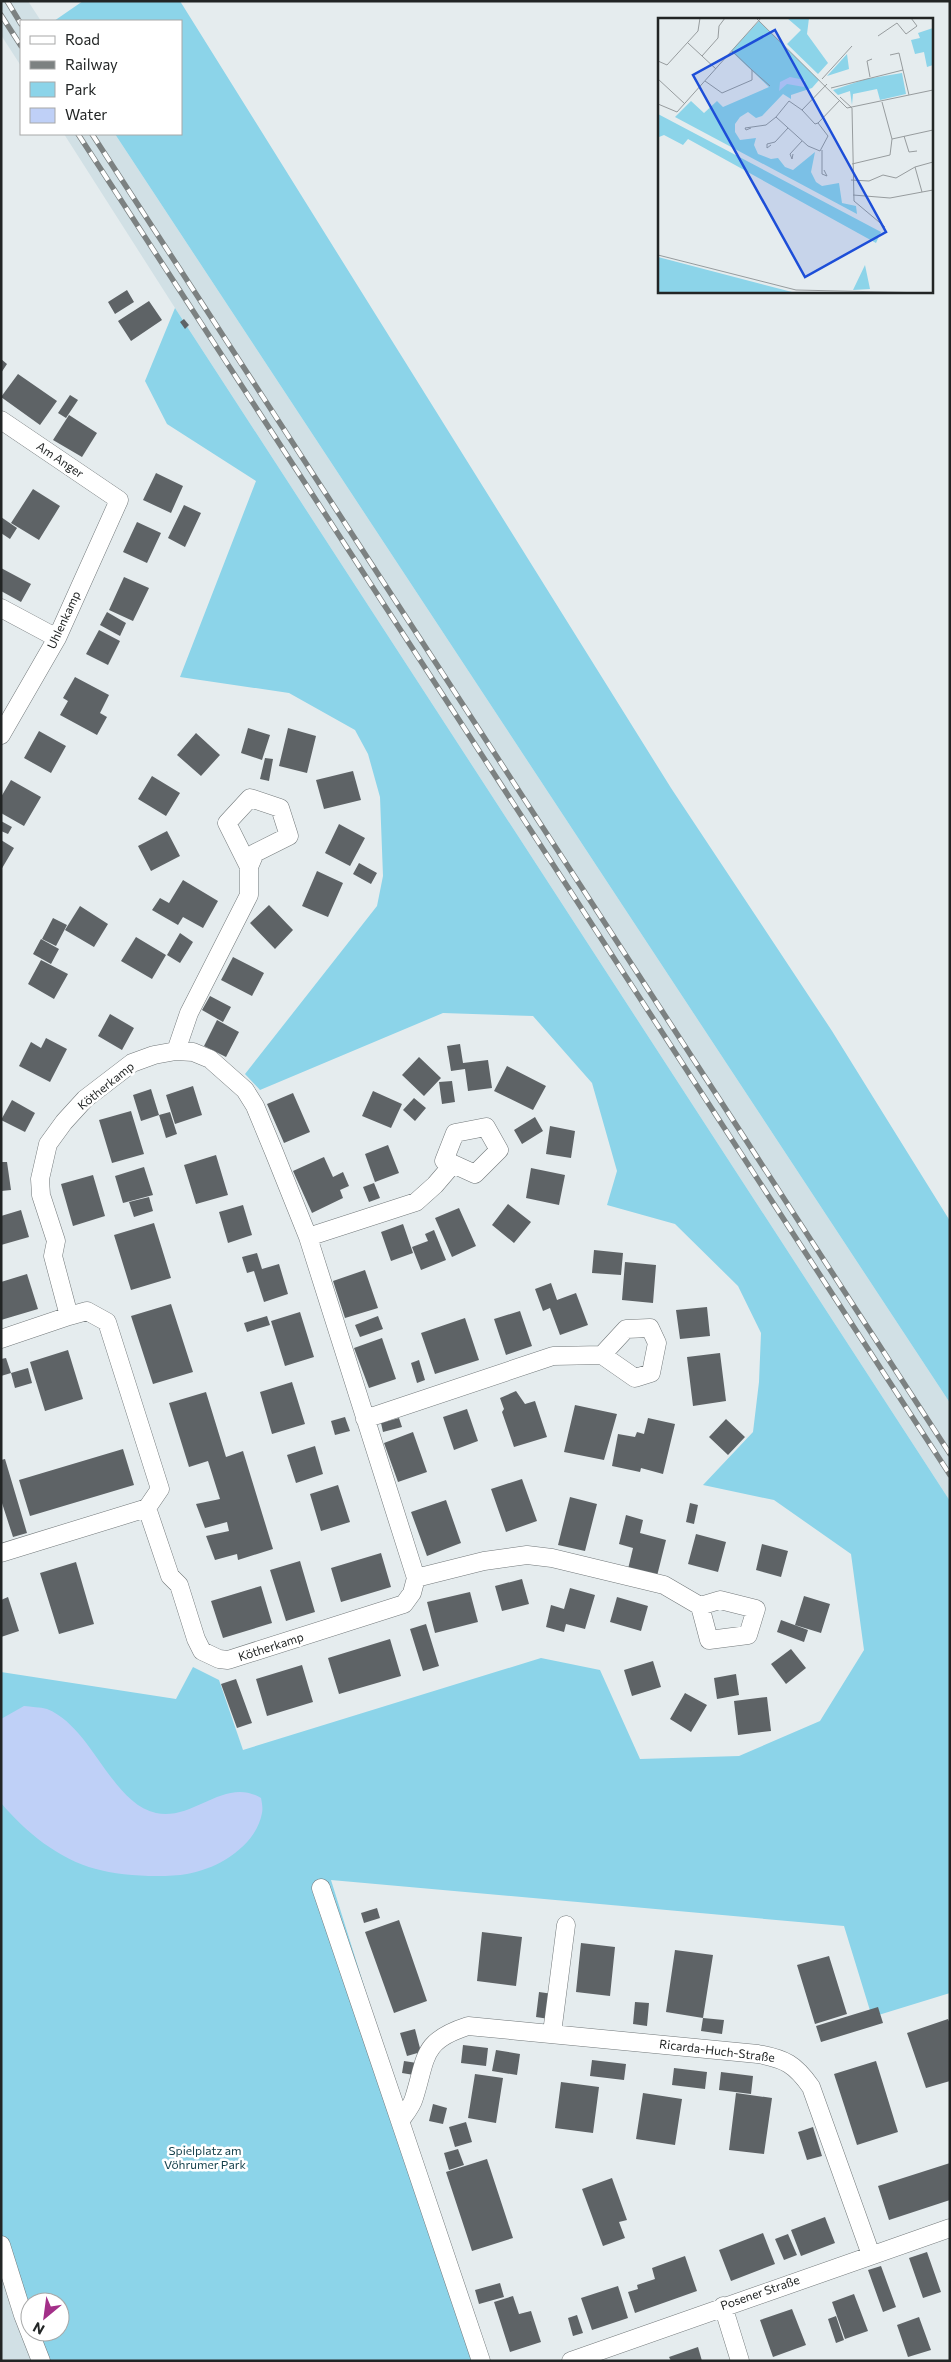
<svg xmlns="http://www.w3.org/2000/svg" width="951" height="2362" font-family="Commissioner,sans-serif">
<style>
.built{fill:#d1e0e5}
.green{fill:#8cd4e9;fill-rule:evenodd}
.water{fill:#bfd0f7}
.building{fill:#5e6366}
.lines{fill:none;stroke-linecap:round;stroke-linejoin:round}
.minor-casing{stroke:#72787a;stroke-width:19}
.minor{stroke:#fff;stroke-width:18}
.rail-casing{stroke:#7c8181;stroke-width:5.5}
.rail{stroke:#fff;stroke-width:4;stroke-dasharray:11;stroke-linecap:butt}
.labels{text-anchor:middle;stroke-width:5;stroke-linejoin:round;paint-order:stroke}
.street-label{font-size:12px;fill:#222525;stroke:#fff}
.park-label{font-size:12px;fill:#113d48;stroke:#fff}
.inset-road{fill:none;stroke:#979c9e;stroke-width:1}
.view{fill:#1d4ed8;fill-opacity:0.15;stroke:#1d4ed8;stroke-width:2.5}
.inset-edge{fill:none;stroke:#222525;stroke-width:2.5}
</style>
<rect width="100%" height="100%" fill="#e5ecee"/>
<path class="built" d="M1,1H28L41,21H21V66L1,35Z
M64,134H115L950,1403V1501L175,308Z
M1,2245L41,2361H1Z"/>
<path class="green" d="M83,1H180L671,788L832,1031L950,1221V1403L115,134H181V21H54Z
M175,308L950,1501V1993L872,2017L844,1926L331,1880L481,2361H41L23,2315L1,2245V1672L176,1699L193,1667L219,1680L243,1750L541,1658L600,1670L640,1759L739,1756L820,1721L864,1650L851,1554L774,1500L703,1485L753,1432L759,1382L761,1333L738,1286L675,1224L607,1205L617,1171L592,1083L533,1016L443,1013L260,1090L245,1074L377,906L383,876L380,797L368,754L355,730L289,693L180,677L256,481L167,424L145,381ZM30,2302H60V2332H30Z"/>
<path class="water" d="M24,1706C31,1707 40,1707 47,1709C92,1727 111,1803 156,1813C194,1821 225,1776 261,1798C262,1803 263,1809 262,1813C256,1846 218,1869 187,1874C163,1878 119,1876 96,1869C58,1859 26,1832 1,1803V1719Z"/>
<path class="building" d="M127,290L134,302L115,314L108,302Z
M149,301L162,320L131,341L118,321Z
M184,319L189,325L185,329L180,322Z
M1,359L7,364L1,373Z
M18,374L57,401L40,425L1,397Z
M70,395L78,400L66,418L58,413Z
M69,415L97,433L82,457L53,440Z
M156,473L183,486L171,513L143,500Z
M33,489L60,506L39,540L11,523Z
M184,505L201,513L185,547L168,538Z
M1,517L17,528L10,539L1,533Z
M137,522L161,533L147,563L123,552Z
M1,568L31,584L21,602L1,591Z
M124,577L149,588L133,621L109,610Z
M107,612L126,623L120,636L100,625Z
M99,630L120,641L108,665L86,654Z
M75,677L109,695L100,713L107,717L97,735L60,715L68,701L63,698Z
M248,728L270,735L262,760L241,753Z
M288,728L316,736L307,773L279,766Z
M39,731L66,746L51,773L24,758Z
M196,733L220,755L201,776L177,755Z
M265,758L273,759L269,781L260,779Z
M353,771L361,800L324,809L316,780Z
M152,776L180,793L166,816L138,799Z
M11,780L41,797L24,826L1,813V797Z
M1,821L12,827L8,834L1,831Z
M339,824L365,838L350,866L325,853Z
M167,831L180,856L151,871L138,846Z
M1,840L14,848L1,870Z
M359,863L377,873L371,884L353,874Z
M317,871L343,883L328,917L302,906Z
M183,880L218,901L203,928L183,917L178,925L152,910L160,898L169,903Z
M269,905L293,930L275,949L250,923Z
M80,906L108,924L94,947L65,930Z
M53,918L67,925L56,946L42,939Z
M180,933L193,942L180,963L167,955Z
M136,937L166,955L152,979L121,961Z
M41,939L59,949L51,964L33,954Z
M233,957L264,973L252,996L221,980Z
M41,960L68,974L54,999L28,984Z
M210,996L231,1007L223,1022L202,1010Z
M110,1014L134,1028L122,1050L98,1036Z
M217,1020L239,1032L226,1057L204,1046Z
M46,1038L67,1049L50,1082L19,1066L31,1042L41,1048Z
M460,1044L463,1063L488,1060L492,1088L468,1091L465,1069L451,1071L447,1046Z
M419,1057L441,1078L424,1096L402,1075Z
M507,1066L546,1086L533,1110L494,1091Z
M452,1081L455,1102L442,1104L439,1082Z
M193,1086L202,1115L175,1124L166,1095Z
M151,1089L159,1115L141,1121L133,1095Z
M373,1091L402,1104L391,1128L362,1116Z
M293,1093L310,1132L284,1143L267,1104Z
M414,1098L426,1108L415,1121L403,1110Z
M12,1100L35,1113L25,1132L1,1120Z
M131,1111L144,1154L112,1163L99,1120Z
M170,1112L177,1134L166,1138L159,1115Z
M535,1117L543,1131L522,1144L514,1130Z
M550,1126L575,1131L571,1158L546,1154Z
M388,1145L399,1173L375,1182L365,1154Z
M216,1155L228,1195L196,1204L184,1165Z
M324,1157L333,1177L343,1172L349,1186L340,1190L343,1198L312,1213L293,1171Z
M1,1162H7L11,1190L1,1191Z
M144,1167L153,1195L123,1203L115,1176Z
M531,1168L565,1175L559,1205L526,1198Z
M93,1175L105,1216L73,1226L61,1184Z
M374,1183L380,1198L369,1202L363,1187Z
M149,1197L153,1211L134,1217L129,1202Z
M508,1204L531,1222L514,1243L492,1225Z
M243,1205L252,1235L228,1243L219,1212Z
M459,1208L476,1246L452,1257L435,1218Z
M21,1210L29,1237L1,1245V1216Z
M154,1223L171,1278L131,1290L114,1235Z
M403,1224L413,1253L391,1261L381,1232Z
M434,1230L446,1260L421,1270L412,1247L428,1241L425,1234Z
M594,1250L623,1253L621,1275L592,1273Z
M257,1253L262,1269L279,1264L288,1294L264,1302L254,1271L247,1273L242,1257Z
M625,1262L656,1265L653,1303L622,1300Z
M365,1270L378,1308L345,1318L333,1281Z
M27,1274L38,1309L1,1320V1282Z
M551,1283L557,1300L576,1293L588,1325L560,1335L550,1308L543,1311L535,1289Z
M171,1304L193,1372L153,1384L131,1316Z
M707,1307L710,1336L680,1339L676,1310Z
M520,1311L532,1346L506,1355L494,1319Z
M300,1312L314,1357L285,1366L271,1321Z
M267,1316L270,1325L247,1332L244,1323Z
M378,1316L383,1329L360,1337L355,1325Z
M465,1318L479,1360L435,1374L421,1333Z
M382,1338L396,1379L369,1388L354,1348Z
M68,1350L83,1399L45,1411L30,1362Z
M720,1353L726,1401L693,1406L687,1357Z
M6,1358L11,1373L1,1376V1359Z
M419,1360L425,1380L417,1383L411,1363Z
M28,1368L32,1383L15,1388L11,1373Z
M292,1382L305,1424L272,1434L260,1392Z
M516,1391L525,1404L535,1401L547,1437L514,1447L502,1412L504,1409L500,1398Z
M206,1392L226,1457L243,1451L273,1549L238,1560L237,1554L215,1560L206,1536L229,1531L227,1522L205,1528L196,1504L220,1499L208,1461L189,1467L169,1403Z
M575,1405L617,1414L604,1460L564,1452Z
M467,1409L478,1441L454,1450L443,1417Z
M345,1417L350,1431L335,1435L331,1421Z
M399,1418L402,1427L383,1432L381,1423Z
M648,1418L675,1424L663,1474L641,1468L640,1472L612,1466L618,1434L635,1437L637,1432L644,1434Z
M726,1419L745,1437L728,1455L709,1437Z
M413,1432L427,1472L398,1482L384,1443Z
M315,1446L323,1474L296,1483L287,1455Z
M123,1449L134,1485L30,1516L19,1480Z
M5,1459L27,1533L13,1537L1,1500V1460Z
M522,1479L537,1521L506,1532L491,1489Z
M338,1485L350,1522L321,1531L310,1494Z
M570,1497L597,1504L585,1551L558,1545Z
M446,1500L461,1543L427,1556L411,1512Z
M690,1503L698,1505L694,1524L686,1522Z
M626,1515L643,1520L640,1533L666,1540L657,1576L628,1569L633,1548L619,1544Z
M696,1534L726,1542L718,1572L688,1564Z
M762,1544L788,1551L781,1577L756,1570Z
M381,1553L391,1587L341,1602L331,1568Z
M300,1561L315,1612L286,1621L270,1570Z
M76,1562L94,1624L59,1634L40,1573Z
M522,1579L529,1604L502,1611L495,1586Z
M261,1586L272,1623L223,1638L211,1601Z
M570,1588L595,1595L585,1629L566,1624L564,1632L546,1627L551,1605L564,1609Z
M470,1592L478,1622L435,1633L427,1602Z
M804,1596L830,1604L821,1633L795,1625Z
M8,1597L19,1631L1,1637V1600Z
M617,1597L648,1606L641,1631L610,1622Z
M781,1620L808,1630L804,1642L777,1632Z
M426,1624L439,1666L423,1671L410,1629Z
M390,1639L401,1676L339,1694L328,1658Z
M791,1649L806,1668L786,1684L771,1664Z
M653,1661L661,1687L632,1696L624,1670Z
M302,1665L313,1702L267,1716L256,1679Z
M736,1674L739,1695L717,1699L714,1678Z
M236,1679L252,1723L237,1728L221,1684Z
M685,1693L707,1705L691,1732L670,1719Z
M767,1697L771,1731L738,1735L734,1701Z
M377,1908L380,1918L364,1923L361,1913Z
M399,1920L427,2001L394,2013L365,1932Z
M482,1932L522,1937L516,1986L477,1981Z
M581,1943L615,1947L610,1996L576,1992Z
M675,1950L713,1955L703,2018L724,2020L722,2034L701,2031L703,2018L666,2012Z
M829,1956L847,2014L815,2024L797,1965Z
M539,1992L553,1994L549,2019L536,2017Z
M635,2002L649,2003L647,2026L633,2024Z
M878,2007L883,2023L821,2042L816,2026Z
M948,2019L950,2024V2081L926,2088L907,2033Z
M415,2029L421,2052L407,2056L400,2033Z
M463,2045L488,2048L486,2066L461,2063Z
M496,2050L520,2054L517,2075L492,2071Z
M592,2060L626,2064L624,2080L590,2076Z
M404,2061L417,2063L414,2075L402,2073Z
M876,2061L898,2132L857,2145L834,2074Z
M674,2068L707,2072L705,2089L672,2085Z
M721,2072L753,2076L751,2094L719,2090Z
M475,2074L503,2078L496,2123L468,2118Z
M561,2082L599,2087L593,2133L555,2128Z
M643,2093L682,2099L675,2145L636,2139Z
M736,2093L772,2098L764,2154L729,2150Z
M433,2104L447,2108L443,2124L429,2121Z
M466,2122L472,2142L455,2147L449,2127Z
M813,2127L822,2156L807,2160L798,2132Z
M458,2149L464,2165L449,2170L444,2153Z
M487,2159L513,2238L472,2251L446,2172Z
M950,2163V2200L889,2220L878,2186Z
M612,2178L627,2220L619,2222L625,2238L603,2246L582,2189Z
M825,2217L835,2243L801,2256L791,2230Z
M763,2233L775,2264L731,2281L719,2250Z
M788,2234L797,2255L784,2260L775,2239Z
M927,2252L941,2292L923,2298L909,2258Z
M685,2256L697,2291L635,2313L628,2292L638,2289L637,2285L655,2279L652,2268Z
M881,2266L896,2307L883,2312L868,2270Z
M500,2283L504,2297L479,2304L475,2290Z
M618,2286L628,2318L592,2330L581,2298Z
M854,2294L868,2331L845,2339L832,2302Z
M513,2296L519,2314L531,2311L541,2342L510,2352L494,2302Z
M792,2309L806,2345L773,2357L760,2320Z
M577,2315L583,2333L573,2336L568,2318Z
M836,2316L844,2340L836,2343L828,2319Z
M919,2317L931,2350L908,2357L897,2325Z
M698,2347L702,2361H671L669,2357Z"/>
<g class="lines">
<defs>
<path id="minor" d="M1,420L119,500L57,638L1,735
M1,608L57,638
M176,1051L189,1013L249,895V867L255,853L289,836L280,808L250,798L227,823L249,867
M308,1237L416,1202L435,1185L453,1164L475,1174L499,1150L486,1127L455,1133L444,1161L453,1164
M69,1316L87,1311L107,1322L160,1489L147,1508
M1,1339L69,1316L53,1256L56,1241L41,1195L40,1179L48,1144L64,1122L85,1099L132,1063L154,1055L176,1051L193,1052L210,1059L245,1090L255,1106L274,1152L308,1237L416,1578L412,1593L404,1604L228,1660L219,1659L202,1651L196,1639L179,1585L170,1576L147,1508L1,1553
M365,1419L553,1356L602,1355L635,1378L651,1373L657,1343L650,1328L626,1329L602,1355
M416,1578L484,1561L527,1555L552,1558L664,1585L700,1606L709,1640L748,1635L756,1609L720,1600L700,1606
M321,1888L400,2121
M552,2033L566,1925
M1,2245L23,2315L41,2361
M723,2306L740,2361
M481,2361L400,2121C405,2114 412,2106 414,2098C427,2057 421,2041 468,2026L758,2054C785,2059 795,2064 811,2087L871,2255
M571,2361L950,2228"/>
</defs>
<use href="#minor" class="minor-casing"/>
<use href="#minor" class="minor"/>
<defs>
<path id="rail" d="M7,1L21,24
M1,15L21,46
M78,134L950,1475
M92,134L950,1454"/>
</defs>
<use href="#rail" class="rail-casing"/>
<use href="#rail" class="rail"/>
</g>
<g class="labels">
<g class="street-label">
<text transform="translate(60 460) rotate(34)" y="4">Am Anger</text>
<text transform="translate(64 620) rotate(-65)" y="4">Uhlenkamp</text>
<text transform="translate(106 1086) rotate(-39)" y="4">Kötherkamp</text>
<text transform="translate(271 1647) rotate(-18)" y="4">Kötherkamp</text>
<text transform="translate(717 2051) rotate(7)" y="4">Ricarda-Huch-Straße</text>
<text transform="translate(760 2293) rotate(-19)" y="4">Posener Straße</text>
</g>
<g class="park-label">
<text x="205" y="2155">Spielplatz am<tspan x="205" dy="14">Vöhrumer Park</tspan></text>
</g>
</g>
<g transform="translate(658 18)">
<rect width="275" height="275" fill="#e5ecee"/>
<path d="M129,0H151L149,16L170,45L160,56L129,26L143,12ZM101,3L161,62L154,70L133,77V81L125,76L104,98L98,100L90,94L82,99L77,106V114L82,122L98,120L96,127L100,136L113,141L120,140L127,149L135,152L157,134L153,154L158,164L164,168L181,165L184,185L198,188L199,196L17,99L33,83L46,95L59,83L65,89L111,69L73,33ZM275,10V47L269,49L266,34L257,36L253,22L262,20L260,15ZM189,36L191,51L169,58ZM244,55L248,76L222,82L219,71L195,76L194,87L192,73L180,77L175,72L208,61ZM0,96L223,214L218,225L30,121L25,127L6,117L1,119ZM0,239L134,274L135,275H0ZM207,247L212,271L195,272Z" fill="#8cd4e9"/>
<path d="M132,59L147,62L146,69L129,66L121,73L122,64Z" fill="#bfd0f7"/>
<path class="inset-road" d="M98,0L189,90L275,72M220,18L239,5L248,16L259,8L253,0M30,25L58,51M232,37L241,35L245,52M44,38L60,20L61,8L67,0M0,43L9,47L40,13L42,0M94,52L112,68M212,59L209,43L214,41M0,61L27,86M164,61L194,28M47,63L64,75L94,62V52L74,33M169,66L144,92L131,83L118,99L150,128L162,133L170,118L160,105L182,82M173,70L245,52L251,77M182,79L194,90L196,183L227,209M224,84L234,121M0,86L19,94L103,0M144,92L157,106L160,105M93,110L88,112L87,110L108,107L118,99M246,118L251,134L259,133M234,121L275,112M113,127L109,130V126L117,124L130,110M164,132V156L169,158L166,152M135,136L134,141L132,136L144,123M194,146L232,137L234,121M193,162L211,163L225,157L238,160L257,149M264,174L257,149L275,144M195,177L232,180L275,172M0,237L138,272L271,275"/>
<path class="view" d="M117,12L228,214L147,259L35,57Z"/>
<rect width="275" height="275" class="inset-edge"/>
</g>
<rect width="951" height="2362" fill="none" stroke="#222525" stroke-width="5"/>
<rect x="20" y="20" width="162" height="115" fill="#ffffff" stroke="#a7a8a8"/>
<rect x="30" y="36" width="25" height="8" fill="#ffffff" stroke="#a7a8a8"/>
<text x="65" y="45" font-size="15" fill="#222525">Road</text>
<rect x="30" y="61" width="25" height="8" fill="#7c8181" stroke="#a7a8a8"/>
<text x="65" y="70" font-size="15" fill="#222525">Railway</text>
<rect x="30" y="82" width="25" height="15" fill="#8cd4e9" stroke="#a7a8a8"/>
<text x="65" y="95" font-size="15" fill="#222525">Park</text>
<rect x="30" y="108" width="25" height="15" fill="#bfd0f7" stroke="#a7a8a8"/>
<text x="65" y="120" font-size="15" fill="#222525">Water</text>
<g transform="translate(45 2317) rotate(209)"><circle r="24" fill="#ffffff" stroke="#a7a8a8"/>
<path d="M0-4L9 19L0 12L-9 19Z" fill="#a32f88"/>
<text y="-8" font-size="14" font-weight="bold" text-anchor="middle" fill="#222525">N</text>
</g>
</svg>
